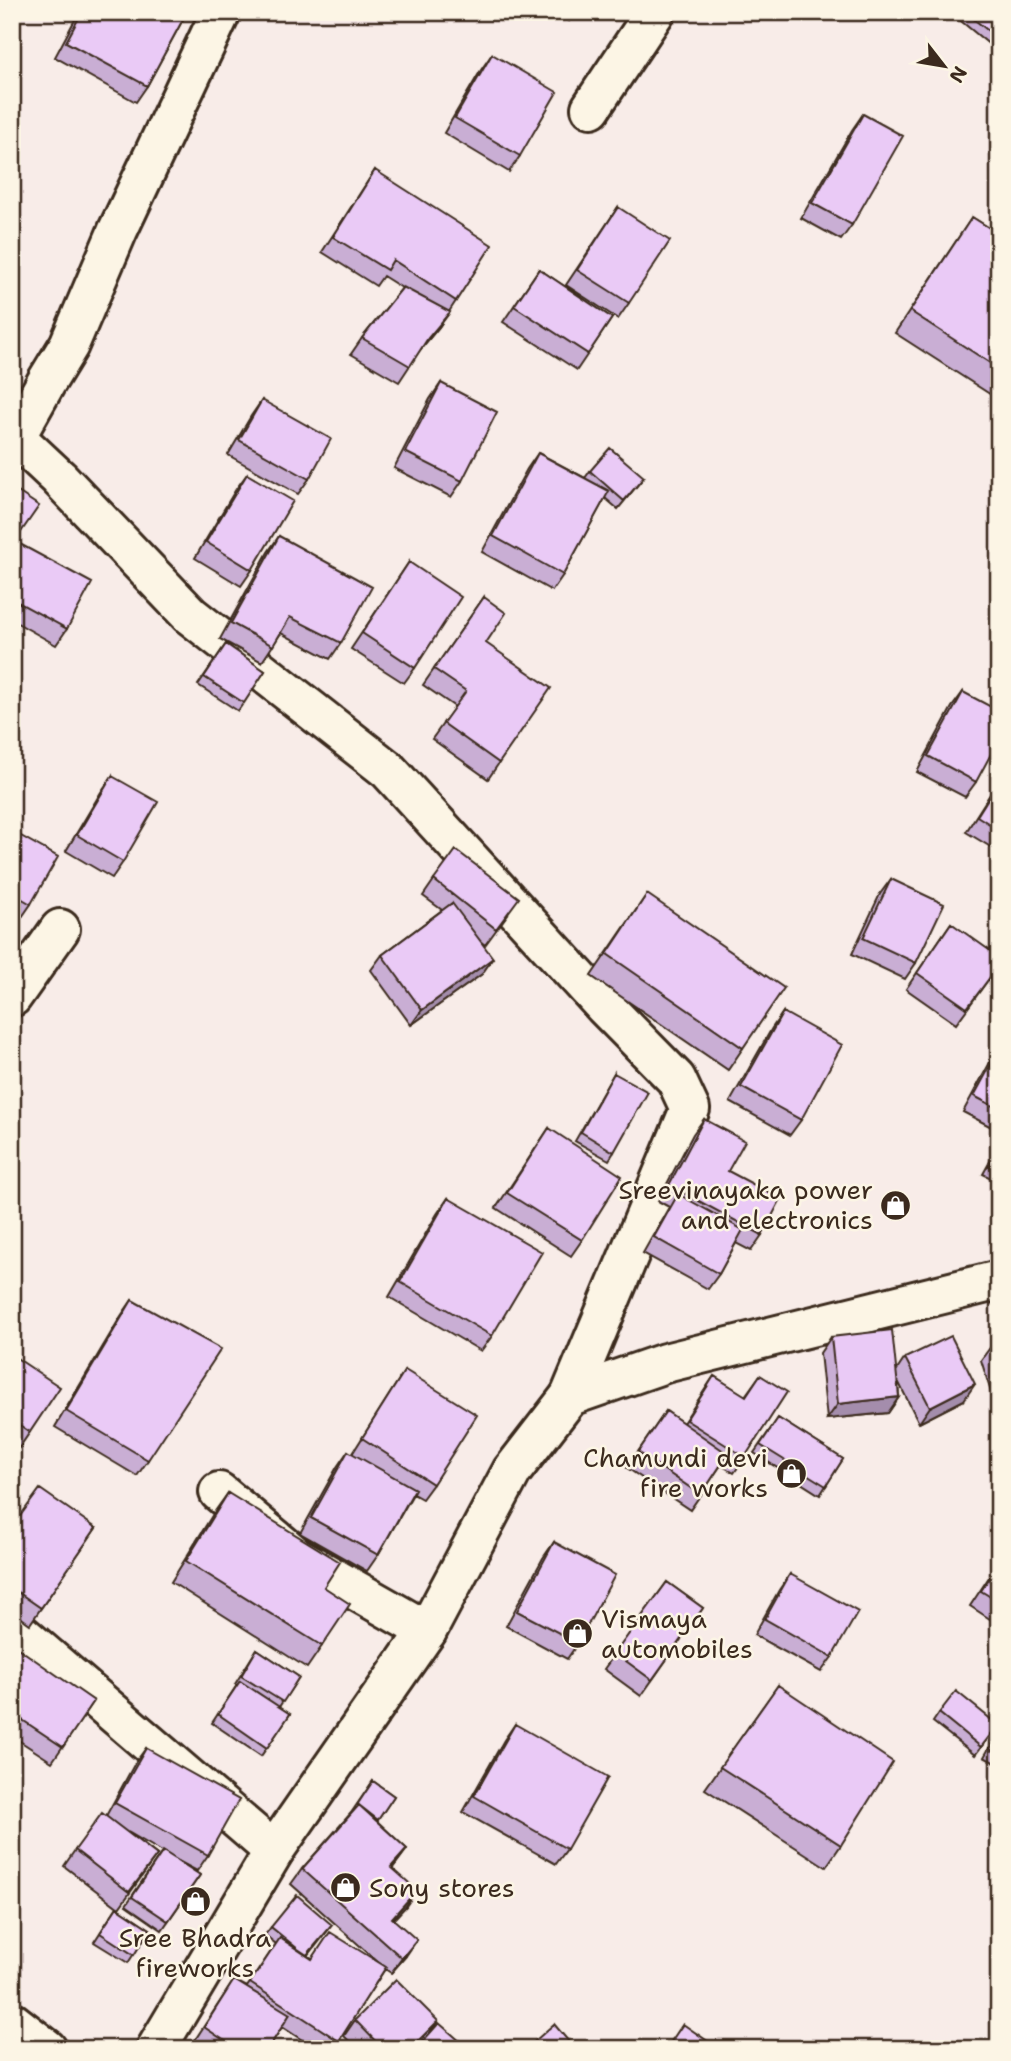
<svg xmlns="http://www.w3.org/2000/svg" width="1011" height="2061" font-family="'Shantell Sans',sans-serif">
<style>
.lines{fill:none;stroke-linecap:round;stroke-linejoin:round}
.minor-casing{stroke:#3b2a1e;stroke-width:44}
.major-casing{stroke:#3b2a1e;stroke-width:44}
.path{stroke:#3b2a1e;stroke-width:4.5;stroke-dasharray:2 5;stroke-linecap:butt}
.minor{stroke:#fcf5e5;stroke-width:38}
.major{stroke:#fcf5e5;stroke-width:38}
.wall{fill:#c9aed4;stroke:#3b2a1e;stroke-width:2}
.shaded-wall{fill:#a48dac;stroke:#3b2a1e;stroke-width:2}
.building{fill:#eacaf6;stroke:#3b2a1e;stroke-width:2}
.labels{text-anchor:middle;stroke-width:5;stroke-linejoin:round;paint-order:stroke}
.poi-label{font-size:26px;fill:#3b2a1e;stroke:#fcf5e5;text-anchor:end}
</style>
<rect width="100%" height="100%" fill="#f8ece8"/>
<filter id="ink" filterUnits="userSpaceOnUse"><feTurbulence type="fractalNoise" baseFrequency=".0143" numOctaves="2"/><feDisplacementMap in="SourceGraphic" scale="14" xChannelSelector="R" yChannelSelector="G"/><feConvolveMatrix kernelMatrix="1 2 1 2 8 2 1 2 1" color-interpolation-filters="sRGB"/></filter>
<g filter="url(#ink)">
<g class="lines">
<defs>
<path id="minor" d="M591,108L655,12
M12,434L59,478L190,615L388,770L604,1006L676,1079L690,1109L570,1396
M16,436L47,381L69,345L118,230L221,12
M12,997L60,929
M219,1492L297,1557L427,1631
M12,1626L274,1851
M12,2022L47,2049"/>
<path id="major" d="M156,2049L274,1851L427,1631L512,1471L570,1396L665,1363L999,1280"/>
</defs>
<use href="#minor" class="minor-casing"/>
<use href="#major" class="major-casing"/>
<path class="path" d="M12,43L20,12"/>
<use href="#minor" class="minor"/>
<use href="#major" class="major"/>
</g>
<path class="wall" d="M79,12H187L147,86L136,102L55,57Z
M550,12H576L569,21Z
M950,12H999V34L990,45Z
M492,54L520,156L509,172L444,133L481,70Z
M863,114L852,225L841,240L801,218L852,130Z
M375,170L456,301L439,327L420,350L399,382L351,354L362,338L402,288L383,276L376,286L322,252Z
M618,207L629,303L618,319L566,285Z
M972,217L999,234V395L996,398L895,333Z
M539,269L612,318L577,370L503,322Z
M441,383L462,481L451,497L394,468L430,399Z
M262,400L309,479L298,494L228,455L251,416Z
M538,453L585,478L590,471L644,477L618,509L605,498L563,575L552,591L482,552L527,469Z
M247,474L252,570L241,586L195,558L236,489Z
M279,536L341,643L330,659L281,633L262,662L220,639L268,552Z
M18,543L67,629L56,645L12,620V551Z
M409,562L415,668L404,683L351,649Z
M484,597L486,643L499,763L488,779L432,739L455,707L423,685Z
M226,644L265,671L238,711L198,685Z
M963,692L976,782L965,797L917,772L952,707Z
M112,776L123,862L112,878L66,851L101,792Z
M999,780V852L966,832Z
M12,831L31,904L20,920L12,915Z
M891,879L916,963L905,979L852,954L880,894Z
M434,880L508,914L485,945L480,941L482,974L411,1025L371,970L382,955L442,910L423,896Z
M647,894L743,1048L728,1070L591,976Z
M951,923L999,965L956,1024L906,989Z
M783,1012L801,1120L790,1135L730,1102L772,1028Z
M999,1048V1131L963,1112L994,1055Z
M614,1073V1152L609,1160L575,1141Z
M704,1119L728,1171L762,1235L751,1251L736,1243L719,1274L708,1289L643,1253L669,1207L658,1201L693,1134Z
M549,1128L582,1240L571,1256L496,1208Z
M999,1145V1182L983,1174Z
M448,1198L492,1336L481,1351L389,1297L437,1214Z
M132,1300L148,1460L137,1476L55,1427L121,1316Z
M831,1337L897,1370L905,1358L964,1400L919,1423L898,1381L899,1397L888,1413L827,1419L820,1353Z
M999,1343V1418L981,1360L992,1345Z
M12,1355L30,1432L19,1448L12,1443Z
M405,1370L433,1484L422,1499L413,1494L378,1555L367,1571L300,1533L337,1467L348,1451L352,1454Z
M760,1375L745,1457L734,1473L721,1465L690,1510L627,1468L666,1411L683,1423L714,1376L745,1396Z
M778,1418L843,1459L820,1495L754,1453Z
M228,1493L324,1587L322,1646L307,1668L171,1582L213,1514Z
M12,1527L96,1528L30,1624L12,1611Z
M554,1542L578,1643L567,1659L506,1626L543,1558Z
M999,1562V1625L970,1606Z
M790,1574L832,1657L821,1672L754,1635L779,1590Z
M667,1582L703,1608L641,1696L604,1669Z
M257,1649L299,1677L279,1707L290,1714L261,1756L212,1723L237,1685L235,1684Z
M12,1650L94,1701L52,1762L12,1736Z
M778,1685L841,1845L826,1867L705,1789Z
M939,1713L998,1725L975,1755L933,1722Z
M515,1724L567,1849L556,1864L463,1812L504,1740Z
M999,1731V1765L984,1757Z
M146,1748L208,1855L197,1871L178,1861L200,1875L162,1930L126,1905L162,1852L128,1832L157,1855L119,1908L64,1866L75,1850L106,1816L135,1763Z
M373,1781L394,1796L377,1821L407,1849L392,1869L406,1906L393,1919L406,1956L391,1973L385,1969L333,2049H316L282,2027L268,2049H202L193,2043L234,1980L247,1987L276,1944L265,1935L271,1927L332,1925L308,1956L312,1958L378,1962L291,1884L302,1869L351,1813Z
M117,1907L150,1929L128,1963L94,1942Z
M355,2020L415,2049H357L344,2036Z"/>
<path class="shaded-wall" d="M450,312L439,327L417,353L428,338Z
M493,958L482,974L411,1025L422,1010Z
M975,1384L964,1400L919,1423L930,1407Z
M899,1397L888,1413L827,1419L838,1404Z
M407,1849L396,1864L380,1883L391,1867Z
M417,1890L406,1906L381,1933L392,1918Z
M417,1940L406,1956L391,1973L402,1958Z
M438,2021L427,2037L415,2049H410Z"/>
<path class="building" d="M82,12H187L147,86L66,42Z
M965,12H999V33L996,37Z
M492,54L557,92L520,156L455,118Z
M863,114L903,136L852,225L812,203Z
M375,170L492,245L456,301L393,260L387,270L333,237Z
M618,207L670,241L629,303L577,270Z
M972,217L999,234V369L910,311Z
M539,269L612,318L588,354L514,306Z
M403,287L450,312L428,338L410,366L362,338Z
M441,383L497,412L462,481L405,452Z
M262,400L331,439L309,479L239,440Z
M610,448L644,477L624,501L590,471Z
M538,453L609,491L563,575L493,536Z
M247,474L293,501L252,570L206,542Z
M12,488L39,506L12,545Z
M279,536L372,587L341,643L290,617L273,646L231,623Z
M18,543L92,583L67,629L12,599V554Z
M409,562L461,597L415,668L362,633Z
M484,597L506,613L486,643L551,688L499,763L443,723L466,691L434,669Z
M226,644L265,671L244,703L204,677Z
M963,692L999,711V739L976,782L928,756Z
M112,776L158,802L123,862L77,835Z
M999,781V830L977,816Z
M12,831L58,857L31,904L12,893Z
M456,850L519,898L496,929L434,880Z
M891,879L944,904L916,963L863,938Z
M647,894L784,988L743,1048L607,954Z
M452,903L493,958L422,1010L382,955Z
M951,923L999,957V965L967,1008L917,973Z
M783,1012L842,1045L801,1120L741,1087Z
M999,1050V1109L974,1096Z
M614,1073L648,1092L614,1152L581,1132Z
M12,1086L17,1089L12,1096Z
M704,1119L745,1141L728,1171L781,1199L762,1235L669,1185Z
M549,1128L622,1176L582,1240L507,1193Z
M999,1147V1171L989,1166Z
M678,1194L743,1230L719,1274L654,1237Z
M448,1198L542,1252L492,1336L400,1282Z
M132,1300L221,1349L148,1460L66,1411Z
M892,1330L899,1397L838,1404L831,1337Z
M951,1336L975,1384L930,1407L905,1358Z
M999,1343V1366L992,1345Z
M12,1355L60,1387L30,1432L12,1420Z
M405,1370L477,1415L433,1484L362,1438Z
M760,1375L787,1392L745,1457L686,1420L714,1376L746,1396Z
M666,1411L728,1454L701,1495L638,1452Z
M778,1418L843,1459L826,1486L760,1445Z
M348,1451L415,1489L378,1555L311,1518Z
M40,1489L96,1528L41,1608L12,1588V1527Z
M228,1493L340,1562L324,1587L350,1604L322,1646L186,1561Z
M554,1542L615,1575L578,1643L517,1611Z
M999,1563V1602L981,1591Z
M790,1574L858,1612L832,1657L765,1619Z
M667,1582L703,1608L652,1680L615,1653Z
M15,1646L94,1701L63,1747L12,1713V1650Z
M257,1649L299,1677L283,1702L241,1676Z
M240,1681L290,1714L267,1748L218,1714Z
M778,1685L893,1762L841,1845L720,1767Z
M956,1691L998,1725L981,1747L939,1713Z
M515,1724L608,1777L567,1849L474,1796Z
M999,1732V1754L990,1749Z
M146,1748L239,1800L208,1855L115,1803Z
M373,1781L394,1796L378,1820L359,1805L358,1806L357,1805Z
M359,1805L407,1849L391,1867L417,1890L392,1918L417,1940L402,1958L302,1869Z
M102,1813L157,1855L129,1892L75,1850Z
M163,1851L200,1875L168,1921L132,1897Z
M297,1895L332,1925L307,1955L298,1949L271,1927Z
M117,1907L150,1929L134,1955L100,1933Z
M330,1932L386,1967L339,2041L250,1983L280,1938L312,1959Z
M396,1979L438,2021L410,2049H383L355,2020Z
M234,1980L290,2014L268,2049H237L204,2027Z
M439,2023L469,2049H416Z
M554,2024L575,2049H526Z
M683,2024L719,2049H666Z"/>
</g>
<defs>
<symbol id="shop-disc" viewBox="-11 -11 22 22"><circle r="9.5" fill="#3b2a1e" stroke="#fcf5e5"/><path d="M-5-2.5h2.3a2.7 3.5 0 0 1 5.4 0H5L5.5 6h-11ZM-1.5-2.5h3a1.5 2.3 0 0 0-3 0Z" fill="#fff"/></symbol>
</defs>
<g fill-rule="evenodd">
<use href="#shop-disc" x="878" y="1188" width="35" height="35"/>
<use href="#shop-disc" x="774" y="1456" width="35" height="35"/>
<use href="#shop-disc" x="560" y="1616" width="35" height="35"/>
<use href="#shop-disc" x="328" y="1870" width="35" height="35"/>
<use href="#shop-disc" x="178" y="1884" width="35" height="35"/>
</g>
<g class="labels">
<g class="poi-label">
<text x="873" y="1199">Sreevinayaka power<tspan x="873" dy="30">and electronics</tspan></text>
<text x="768" y="1467">Chamundi devi<tspan x="768" dy="30">fire works</tspan></text>
<text x="601" y="1628" text-anchor="start">Vismaya<tspan x="601" dy="30">automobiles</tspan></text>
<text x="369" y="1897" text-anchor="start">Sony stores</text>
<text x="195" y="1947" text-anchor="middle">Sree Bhadra<tspan x="195" dy="30">fireworks</tspan></text>
</g>
</g>
<rect width="1011" height="2061" fill="none" stroke="#fcf5e5" stroke-width="42"/>
<rect x="21" y="21" width="969" height="2019" fill="none" stroke="#3b2a1e" stroke-width="2.5" filter="url(#ink)"/>
<g transform="translate(944 66) rotate(121)" stroke="#fcf5e5" stroke-width="5" paint-order="stroke">
<path d="M0-5L12 26L0 18L-12 26Z" fill="#3b2a1e"/>
<text y="-10" font-size="19" font-weight="bold" text-anchor="middle" fill="#3b2a1e">N</text>
</g>
</svg>
